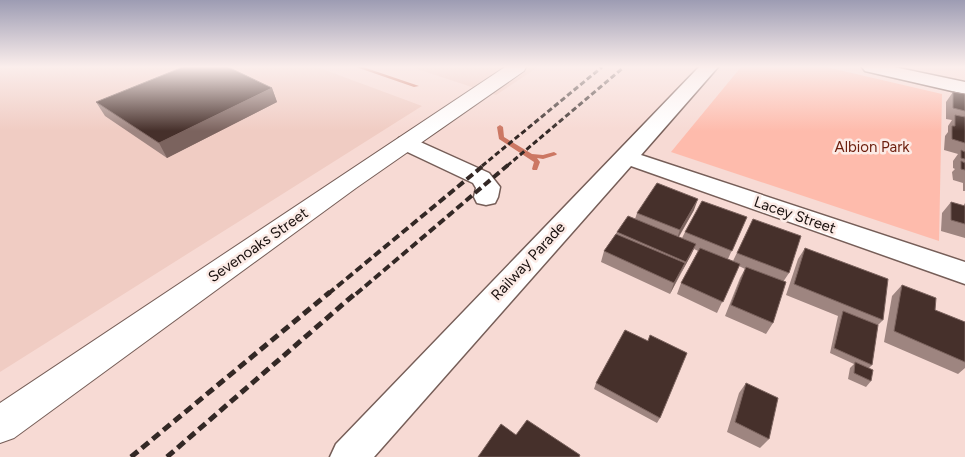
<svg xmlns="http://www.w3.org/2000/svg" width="965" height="457" font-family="Figtree,sans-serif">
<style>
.built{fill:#f0ccc3}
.green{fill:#febbac}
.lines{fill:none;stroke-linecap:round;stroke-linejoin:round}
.stream{fill:#cc7763;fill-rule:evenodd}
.minor-casing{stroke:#765e58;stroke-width:3}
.major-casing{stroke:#765e58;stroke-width:2}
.minor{fill:#fff;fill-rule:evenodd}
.major{fill:#fff;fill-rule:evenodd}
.rail-far2{stroke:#332825;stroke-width:3;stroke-dasharray:5.5 3;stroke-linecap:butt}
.rail-far1{stroke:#332825;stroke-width:4;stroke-dasharray:8 4;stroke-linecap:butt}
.rail{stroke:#332825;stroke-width:5;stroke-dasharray:9 5;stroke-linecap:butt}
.wall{fill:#9e8580}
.shaded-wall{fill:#7b635e}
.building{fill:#46302b;stroke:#7b635e}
.labels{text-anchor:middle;stroke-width:5;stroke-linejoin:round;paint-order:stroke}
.park-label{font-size:15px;fill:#6d1f0e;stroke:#fcebe6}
.street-label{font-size:15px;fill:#19100e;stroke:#fcebe6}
</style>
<rect width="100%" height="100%" fill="#f7dad4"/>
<path class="built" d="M0,67H317L422,106L0,372Z
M411,67H538L496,95Z"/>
<path class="green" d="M741,67H826L942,94L939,241L671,152Z"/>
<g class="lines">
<path class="stream" d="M356,67H363L419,86L414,87Z
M500,125L503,127L504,137L532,154L543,155L554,152L557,154L556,155L543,159L537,158L540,162L537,170H533L532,169L534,162L531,160L499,139L497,127Z"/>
<defs>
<path id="minor" d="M699,67H718L641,155L965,262V284L631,166L374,457H330L336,444Z
M862,67H894L965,82V94L865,71Z
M407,136L489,173L500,187L498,197L495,203L486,205L477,203L474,197L476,188L473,183L399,148L396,143L399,138Z"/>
<path id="major" d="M505,67H526L524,71L356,188L14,438L0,443V403Z"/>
</defs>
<use href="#minor" class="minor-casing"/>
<use href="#major" class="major-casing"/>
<use href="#minor" class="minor"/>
<use href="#major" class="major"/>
<path class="rail-far2" d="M482,166L602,67
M507,166L624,67"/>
<path class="rail-far1" d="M328,294L484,165
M356,294L508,165"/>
<path class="rail" d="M131,457L330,292
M167,457L357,292"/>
</g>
<path class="wall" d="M272,88L277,102L167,158L105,116L96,102Z
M953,92L965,94V191H963V183L953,180L952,172L955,169L953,168V161L958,154L944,150L945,136L948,132V126L952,120L946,119V102Z
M951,202L963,206L965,203V238L941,231L942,213Z
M694,210L679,237L682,238L685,232L747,217L728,259L733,261L753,219L789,273L783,282L773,323L766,334L725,316L740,278L745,269L739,266L717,313L677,294L681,283L698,251L694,249L691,255L670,294L601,262L604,251L617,232L635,219L637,213Z
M805,248L883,320L878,325L872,365L869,368L871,381L866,387L848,379L850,368L854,364L830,353L838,316L786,295L798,259Z
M902,285L935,310L965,322V368L958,374L884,342L892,296Z
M596,383L660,418L657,423L594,389Z
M746,383L769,439L760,448L727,432L739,393Z"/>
<path class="shaded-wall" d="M272,88L277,102L167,158L159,143Z
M698,199L694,210L676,241L680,230Z
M696,244L691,255L681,273L686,262Z
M685,263L680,274L670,294L674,283Z"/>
<path class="building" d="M183,67H228L272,88L159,143L96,102Z
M953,92L965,94V111L953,108Z
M955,115L965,117V143L952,139V126H955Z
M961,150L965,152V159L961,158Z
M961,161L965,163V170L961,169Z
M657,183L698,199L680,230L637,213Z
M702,201L747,217L732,251L685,232Z
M951,202L965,206V224L951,220Z
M628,216L696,244L686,262L617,232Z
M753,219L801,236L789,273L737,253Z
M616,234L685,263L674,283L604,251Z
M700,248L740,264L723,302L681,283Z
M805,248L888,279L883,320L794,284Z
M746,267L786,282L773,323L731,305Z
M902,285L936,298L935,310L965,322V362L894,331Z
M843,311L878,325L872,365L834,348Z
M625,330L648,341L650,335L687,353L660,418L596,383Z
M855,362L873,370L871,381L854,373Z
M746,383L778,398L769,439L735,422Z
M527,420L580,455L579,457H478L501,424L516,435Z"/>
<linearGradient id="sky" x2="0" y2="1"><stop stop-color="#9d9cb3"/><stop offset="0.51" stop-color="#fbeeec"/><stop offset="1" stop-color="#fbeeec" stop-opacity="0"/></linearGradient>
<rect width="965" height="131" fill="url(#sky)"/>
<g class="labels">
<g class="park-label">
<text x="872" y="152">Albion Park</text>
</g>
<g class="street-label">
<text transform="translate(795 215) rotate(19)" y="5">Lacey Street</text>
<text transform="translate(258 245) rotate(-35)" y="5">Sevenoaks Street</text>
<text transform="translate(528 261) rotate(-47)" y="5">Railway Parade</text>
</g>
</g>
</svg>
